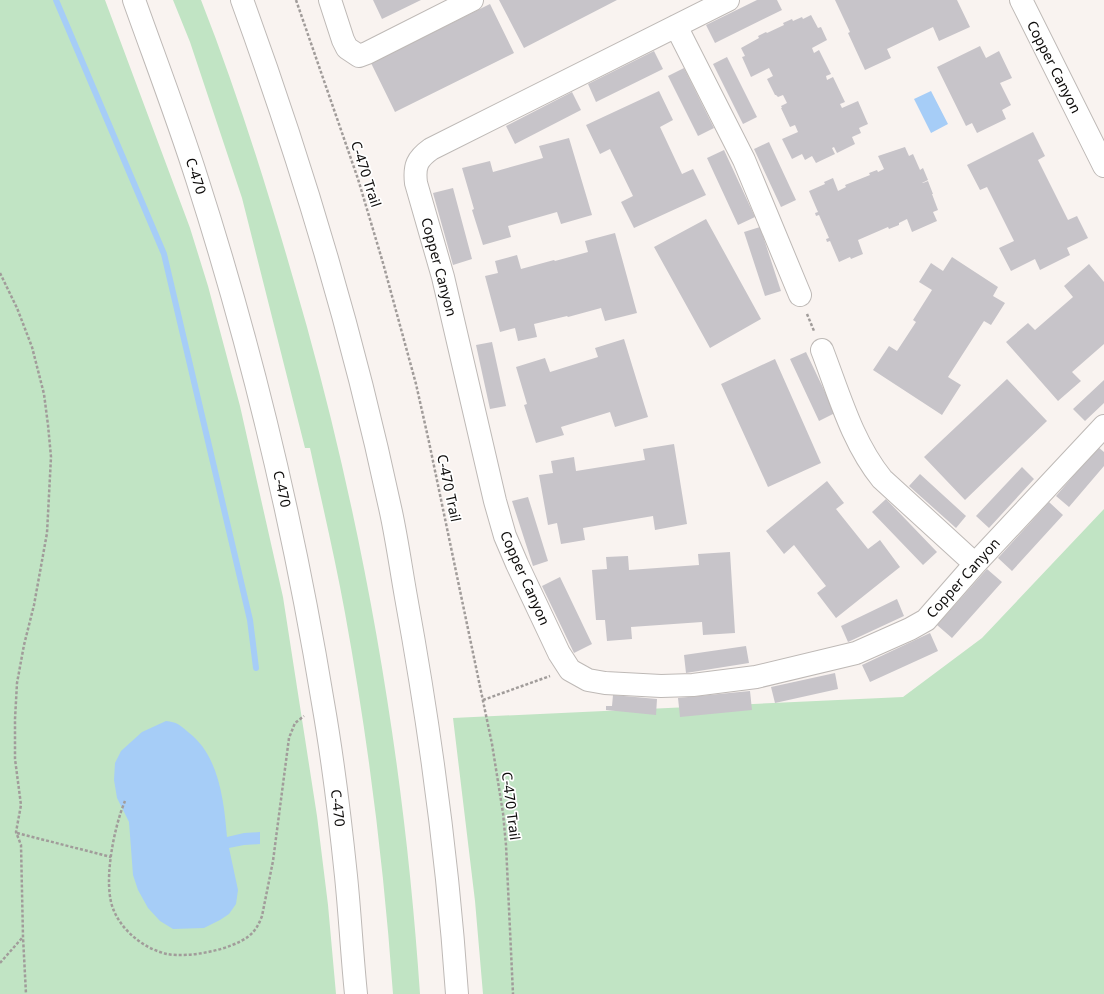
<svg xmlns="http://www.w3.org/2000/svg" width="1104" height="994" font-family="'Noto Sans',sans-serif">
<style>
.green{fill:#c1e4c4}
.water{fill:#a6cdf7}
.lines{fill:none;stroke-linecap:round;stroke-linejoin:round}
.stream{stroke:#a6cdf7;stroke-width:6}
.building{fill:#c7c4c9}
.minor-casing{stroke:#beb9b6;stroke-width:24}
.highway-casing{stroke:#beb9b6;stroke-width:24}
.path{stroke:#a19c9a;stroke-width:2.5;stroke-dasharray:3 2;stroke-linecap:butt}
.minor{stroke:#fff;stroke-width:22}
.highway{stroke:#fff;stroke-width:22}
.labels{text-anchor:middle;stroke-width:3.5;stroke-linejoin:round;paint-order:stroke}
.street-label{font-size:14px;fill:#0d0b0a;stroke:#fff}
</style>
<rect width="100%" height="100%" fill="#f9f3f0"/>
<path class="green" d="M0,0H105L190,228L208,286L240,406L283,597L317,816L328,905L336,994H0Z
M173,0H201C243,107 276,217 307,327C367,544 405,769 420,994H393C384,866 368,739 345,613C335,558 322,503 310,448H305L242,198L190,42Z
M1104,509V994H483L475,901L453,718L903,697L982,638Z"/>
<path class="water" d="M931,91L948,124L931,133L914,99Z
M166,721C177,722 180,725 188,732C219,755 224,801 227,837L244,833L260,832V844L244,845L229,848L238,890L236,904L229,914L220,920L204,928L173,929L160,921L148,908L138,890L133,875L129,822L117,798L114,780L115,763L121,751L142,732Z"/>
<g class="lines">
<path class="stream" d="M56,0L164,254L250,620L256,668"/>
</g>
<path class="building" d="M373,0H421L382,19Z
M499,0H617L524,48Z
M757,0H777L782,10L715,43L706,25Z
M835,0H957L970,27L939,41L933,27L887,49L891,58L865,70L848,33L850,32Z
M490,4L514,53L395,112L371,63Z
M811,15L818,28L821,27L827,40L812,48L814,53L819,50L831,74L826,76L827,80L833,77L845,102L840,104L842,108L858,101L868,124L859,128L861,133L852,137L855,144L837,153L834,147L832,148L835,154L816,163L812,156L805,160L802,154L792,159L782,139L798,132L795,125L790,127L781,108H782L781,106L787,103L783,95L778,97L776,95H775L767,79L773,76L769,68L751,77L742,57L745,56L741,48L759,38L758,36L766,32L767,33L784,25L783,23L792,19L793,21L802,17L803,19Z
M980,46L986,58L999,51L1012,78L1000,83L1011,105L1002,110L1006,119L977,133L972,123L966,126L937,67Z
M654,51L663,69L596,102L588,84Z
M727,57L757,117L743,124L713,64Z
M684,68L714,128L698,136L668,76Z
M659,91L673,120L660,127L682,174L693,169L706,195L634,228L621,202L633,196L610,149L600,154L586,125Z
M572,92L581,110L515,144L506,126Z
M1033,132L1045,156L1038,160L1068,220L1077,216L1088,238L1067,248L1070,255L1040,270L1035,259L1011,271L999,248L1014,241L987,187L980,190L967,165Z
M569,138L592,215L561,224L557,212L508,226L511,237L483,245L472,210L474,209L462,168L490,161L493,172L543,158L539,146Z
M769,142L796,200L781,207L754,149Z
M905,147L909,156L913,154L920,170L923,168L928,180L922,183H923L928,181L933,194H932L938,210L933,212L937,221L912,232L907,219L899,223V225L889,229L888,227L858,240L863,254L851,259L850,257L839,262L830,241L827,242L826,239L829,238L819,215L816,216L815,213L818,212L809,191L825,184L824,182L833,178L838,191L846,187L845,185L870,175L869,173L877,170L878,172L884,169L878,156Z
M724,150L755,217L738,225L707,158Z
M453,188L472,259L453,265L433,193Z
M706,219L761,319L710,348L654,247Z
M760,227L781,291L765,296L744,232Z
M615,233L637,313L605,321L601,308L568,317L567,316L534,324L537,337L518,341L515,328L500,332L485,276L498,273L495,261L517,255L521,269L554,260L555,261L588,252L585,241Z
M952,257L998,287L993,296L1005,303L991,325L984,321L948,377L961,385L942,415L873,370L889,346L897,351L916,322L913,320L932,290L919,282L931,263L943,271Z
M1089,264L1104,282V344L1072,372L1081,381L1058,401L1006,342L1028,323L1035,330L1073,297L1064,286Z
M624,339L648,417L615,427L610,412L561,427L564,435L536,443L524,405L527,404L516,367L545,358L550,372L598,357L595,348Z
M492,342L506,406L490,409L476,345Z
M806,352L835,413L819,421L790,359Z
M775,359L821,463L768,487L721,384Z
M1007,379L1047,421L965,500L924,457Z
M1104,380V403L1085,421L1073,409Z
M674,444L687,524L655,530L653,516L583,528L585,540L561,544L557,523L548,525L539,475L553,473L551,461L574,457L576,471L645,460L643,449Z
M1098,447L1104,452V466L1069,507L1056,496Z
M1022,467L1034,479L989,528L976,516Z
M920,474L966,516L956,528L909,486Z
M827,481L844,503L836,509L868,549L880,540L900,567L836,618L817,593L826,586L794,545L784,554L766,531Z
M528,497L548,561L533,566L512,501Z
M886,499L937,552L923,565L872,512Z
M1049,502L1063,515L1012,571L998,558Z
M730,552L735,633L703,635L702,622L631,627L632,639L607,641L605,620H596L592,570L607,569L606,557L628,556L629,570L699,565L698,554Z
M987,569L1002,582L952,638L937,625Z
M560,577L592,644L574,653L542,586Z
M897,599L904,616L848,642L841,626Z
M930,633L938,651L870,682L862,665Z
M746,646L749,663L686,673L684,655Z
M835,673L838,689L775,703L771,687Z
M750,691L752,710L680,717L678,698Z
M613,695L657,699L656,715L606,710V706H612Z"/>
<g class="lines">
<defs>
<path id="minor" d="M330,0L343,40L347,48L359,56L367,53L472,0
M728,0L431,149C417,159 414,166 416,183L443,277L495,501L505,536L517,564L559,653L570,670L588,680L605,683L661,686L693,685L756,677L856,653L910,629L926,620L975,564L1104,426
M1021,0L1104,166
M676,26L744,160L800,295
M822,350C839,394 852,442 882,479L975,564"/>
<path id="highway" d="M134,0C155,59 178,119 197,179C252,350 294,526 323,703C333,760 340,818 346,876C350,915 352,955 356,994
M242,0C303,167 354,338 391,512C397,540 401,569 406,597C430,729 448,861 457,994"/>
</defs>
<use href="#minor" class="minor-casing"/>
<use href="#highway" class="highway-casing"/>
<path class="path" d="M296,0L358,179L383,263L416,384L429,442L492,744L503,813L506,845L513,994
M0,273L17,308L32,347L44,394L48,425L51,457L47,533L34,605L24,645L17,683L15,719V759L21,805L16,832L21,845L23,937L26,994
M807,314L814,331
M483,700L550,676
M125,801C114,827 102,885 114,911C123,932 145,949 167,954C189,958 231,950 249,936C256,930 259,924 262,916L273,861L289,738L295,723L304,716
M17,833L111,857
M0,963L22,938"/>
<use href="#minor" class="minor"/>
<use href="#highway" class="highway"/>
</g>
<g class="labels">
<g class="street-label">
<text transform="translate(1054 67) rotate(63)" y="5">Copper Canyon</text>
<text transform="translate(366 174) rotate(72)" y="5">C-470 Trail</text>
<text transform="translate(196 176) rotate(72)" y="5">C-470</text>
<text transform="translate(439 267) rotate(75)" y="5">Copper Canyon</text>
<text transform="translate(449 488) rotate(78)" y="5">C-470 Trail</text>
<text transform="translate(282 489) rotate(77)" y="5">C-470</text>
<text transform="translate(525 578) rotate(66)" y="5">Copper Canyon</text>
<text transform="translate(963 578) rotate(-48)" y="5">Copper Canyon</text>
<text transform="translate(511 806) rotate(83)" y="5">C-470 Trail</text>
<text transform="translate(338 808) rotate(83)" y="5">C-470</text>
</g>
</g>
</svg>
